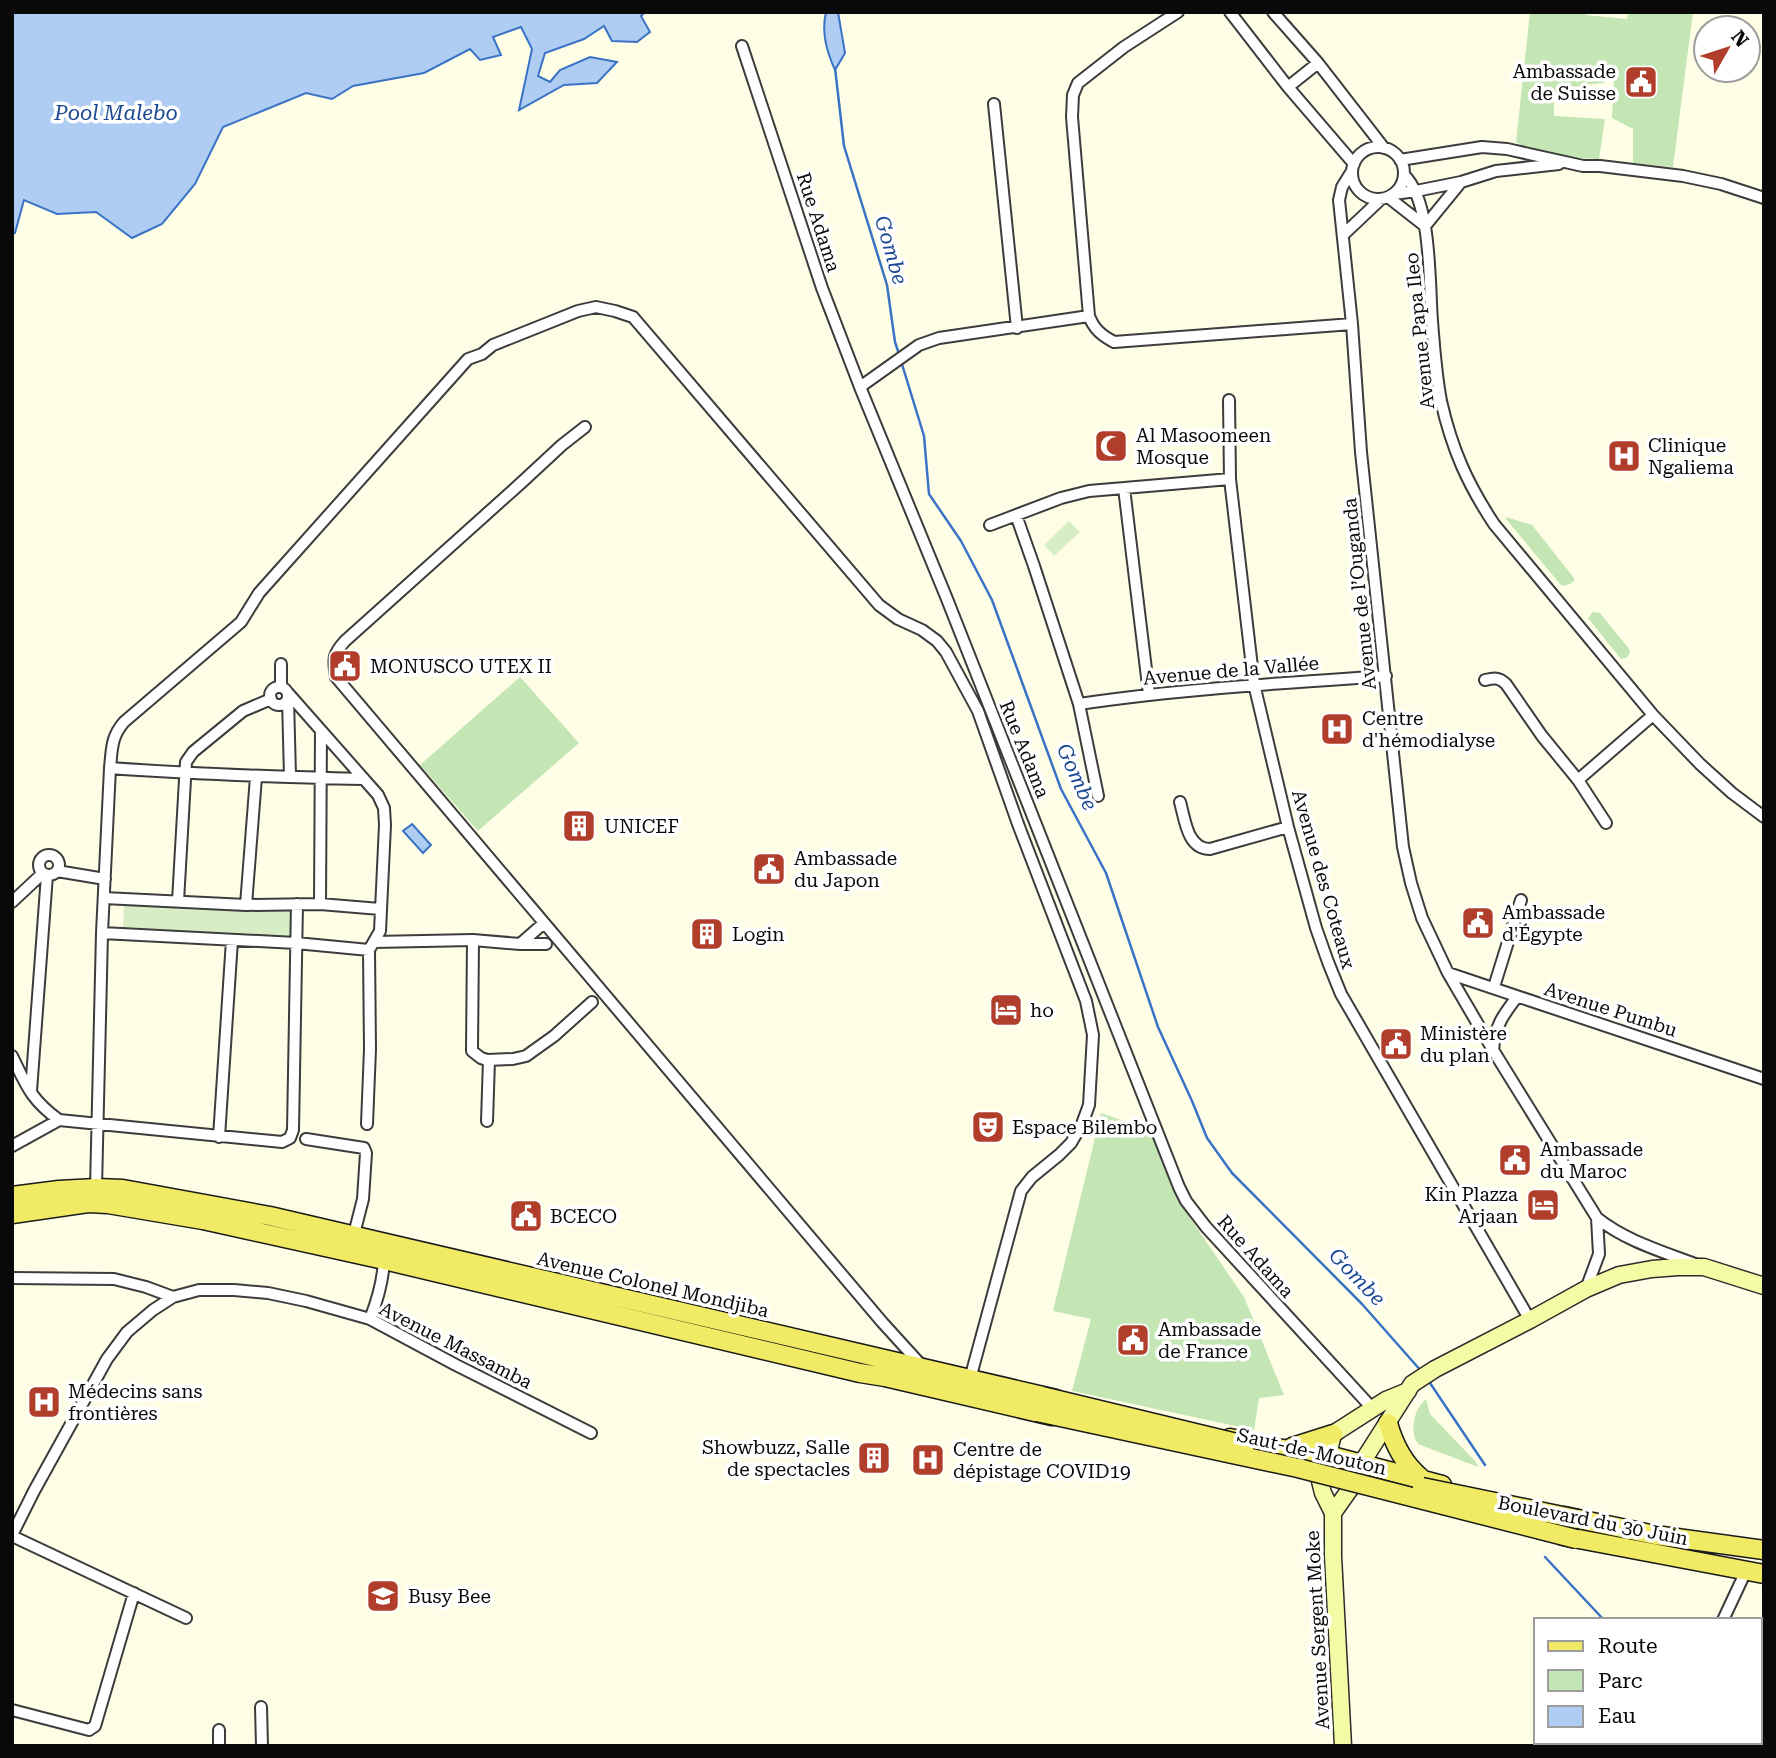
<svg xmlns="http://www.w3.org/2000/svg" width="1776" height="1758" font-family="'Roboto Serif',serif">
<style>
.green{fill:#c4e5b4}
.pitch{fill:#d7edc5}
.water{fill:#afccf2;stroke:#3a73c5;stroke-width:2}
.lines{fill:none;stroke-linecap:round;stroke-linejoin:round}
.stream{stroke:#3a73c5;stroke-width:2.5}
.street-casing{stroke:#3c3c3c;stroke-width:14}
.secondary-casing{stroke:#2b2b2b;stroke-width:19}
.primary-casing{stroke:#1a1a1a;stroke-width:21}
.street{stroke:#fff;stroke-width:10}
.secondary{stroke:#f4fba5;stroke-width:16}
.primary{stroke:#f1ea64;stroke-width:18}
.primary-bridge-casing{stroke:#1a1a1a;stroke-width:21;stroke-linecap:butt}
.primary-bridge{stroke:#f1ea64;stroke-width:18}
.labels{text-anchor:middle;stroke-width:7;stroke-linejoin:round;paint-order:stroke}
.poi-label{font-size:19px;fill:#090909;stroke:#fff;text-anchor:start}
.street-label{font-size:19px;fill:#090909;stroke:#fff}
.water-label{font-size:21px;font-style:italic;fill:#1b4892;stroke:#fff}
</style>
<rect width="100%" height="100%" fill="#fefee7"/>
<path class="green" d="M1530,12H1586V15L1627,19L1628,12H1693L1673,167L1633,163V129L1612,118L1614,76L1605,74L1604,83L1584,85L1582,102L1554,101V116L1605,119L1599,159L1567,158L1541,155L1516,142Z
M1506,517L1532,525L1574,578V581L1570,584L1563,586L1560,584L1506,519Z
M1593,612L1600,613L1630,650C1629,656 1628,658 1621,659L1588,618Z
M520,677L579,743L478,831L420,765Z
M1101,1113L1155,1132L1184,1209L1244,1297L1284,1395L1259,1398L1254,1430L1072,1391L1091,1319L1053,1311Z
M1426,1399L1430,1414L1476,1462L1478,1467L1418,1444C1409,1432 1414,1408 1426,1399Z"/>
<path class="pitch" d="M1069,521L1080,532L1054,556L1044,545Z
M124,904L291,911L290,939L123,931Z"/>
<path class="water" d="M12,12H645L641,16L650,32L637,42L612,41L604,26L584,39L545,53L538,76L550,82L560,70L590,57L617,62L597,83L564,85L519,110L532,49L521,27L493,37L501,55L480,60L470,49L424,73L353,86L332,99L306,93L223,127L195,184L162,224L132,238L96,212L57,214L24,200L15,233L12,234Z
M826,12H838L845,53L835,70C827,52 821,33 826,12Z
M412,824L431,845L423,853L403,831Z"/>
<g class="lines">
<path class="stream" d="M835,68L844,146L887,285L895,342L899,354
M901,361L924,436L929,494L961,541L992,600L1061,789L1106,873L1158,1027L1192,1101L1207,1138L1232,1173L1362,1304L1422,1372
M1428,1380L1485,1465
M1545,1557L1604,1620
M1737,1742L1741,1746"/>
<defs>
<path id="street" d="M1178,12L1124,47L1078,83L1073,95L1072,117L1089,316C1094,329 1101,335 1114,342L1352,324
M1230,12L1288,87L1354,164
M1273,12L1318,63L1384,148
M742,46L822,288L860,387L947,599L1179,1187L1186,1201L1206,1227L1372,1408
M1288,87L1318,63
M994,104L1017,328
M1352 173a26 26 0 1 1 52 0a26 26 0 1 1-52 0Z
M1400,160L1482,147L1507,149L1583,166H1600L1683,176L1721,184L1764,198
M1352,171L1342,187L1339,200L1352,324L1361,452L1403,847L1411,883L1422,918L1448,973L1493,1050L1597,1218C1626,1241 1661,1251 1695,1264
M1404,175C1432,201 1429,284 1432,321C1434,347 1436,375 1441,401C1452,449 1467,483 1494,524L1653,715L1700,764L1732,793L1764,817
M1394,194L1416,191L1461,182L1496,171L1559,164
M1388,197L1425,226
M1425,226L1461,182
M1343,235L1381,199
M860,387L919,345L939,338L1089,316
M1229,400L1230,479L1254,684L1288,827L1316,928L1328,962L1341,994L1530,1320
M585,427L562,445L521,483L345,641C333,654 333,659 336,677L882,1322L922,1366
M1124,488L1149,694
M1016,515L1034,566L1079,704L1098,796
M990,525L1061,498L1089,491L1230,479
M281,664V687
M1485,680C1494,678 1499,677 1506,684L1542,736L1578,780L1653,715
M270 696a9 9 0 1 1 18 0a9 9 0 1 1-18 0Z
M288,693L378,795L384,808L385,825L380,931L369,950L370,1049L367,1124
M288,699L290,776
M1079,704C1181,689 1283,683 1386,676
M110,768C195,774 279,777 364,779
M1578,780L1606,823
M1180,802C1185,819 1187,849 1210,849L1288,827
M39 865a10 10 0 1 1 20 0a10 10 0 1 1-20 0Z
M57,871L105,879
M104,898L246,905L320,904L380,909
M178,901L186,762L193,752L243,711L271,699
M12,902L43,873
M320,904L321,731
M246,905L256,777
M102,933L296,943L369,950
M473,940L472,1051L481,1058L487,1060L513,1059L526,1056L554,1036L592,1002
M374,942L473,940L520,944L544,923
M520,944H546
M1448,973L1764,1079
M1494,987L1521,900
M1493,1050C1495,1026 1503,1015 1517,997
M12,1056C26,1085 31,1100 59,1120L282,1142L290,1138L293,1130L297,904
M31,1091L47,875
M487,1121L489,1060
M219,1137L232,940
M306,1139L364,1148L366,1153L363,1199L353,1238
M12,1146L59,1120
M96,1188L102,933L110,768C112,749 111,737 124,722L241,622L259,593L468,359L482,354L493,345L578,311L596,307L615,311L633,317L879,605L898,619L922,630L937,641L946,652L978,711L1018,824L1086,1001L1093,1035L1089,1105L1082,1124L1071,1143L1059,1155L1032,1177L1021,1191L970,1379
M12,1278L114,1279L146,1287L173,1297
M1586,1289L1599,1254L1597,1218
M370,1319C378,1299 383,1281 384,1260
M12,1535L34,1491L107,1359L127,1332L153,1310L173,1297L199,1290H234L268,1293L306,1301L370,1319L456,1365L591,1433
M12,1536L186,1618
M1723,1620L1746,1571
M1763,1664H1764
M261,1707L262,1746
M12,1710L89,1730L95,1726L134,1593
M219,1730V1746
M1710,1742L1715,1746
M1666,1746L1668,1742"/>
<path id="secondary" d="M1333,1513L1350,1489L1361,1464L1412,1384L1435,1369L1530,1320L1586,1289L1619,1275L1652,1269L1678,1267H1704L1764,1286
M1333,1513V1556L1343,1746
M1333,1513L1323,1493L1320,1481L1328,1455L1333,1434L1386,1400L1408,1391"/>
<path id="primary" d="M12,1196L59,1190L96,1188L123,1189L270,1216L1056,1399
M12,1214L88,1203L108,1204L203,1220L384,1260L860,1373L885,1377L1052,1416
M1388,1423C1394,1445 1403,1463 1421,1478
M1230,1438L1282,1449L1328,1455L1442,1485
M1292,1447L1333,1434
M1564,1516L1655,1535L1764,1550
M1563,1536L1764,1574"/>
</defs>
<use href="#street" class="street-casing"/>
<use href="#secondary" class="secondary-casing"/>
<use href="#primary" class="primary-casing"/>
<use href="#street" class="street"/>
<use href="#secondary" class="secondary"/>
<use href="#primary" class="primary"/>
<defs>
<path id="primary-bridge" d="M1042,1396L1245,1445
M1037,1412L1298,1468L1576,1539
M1422,1487L1577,1519"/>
</defs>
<use href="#primary-bridge" class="primary-bridge-casing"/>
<use href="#primary-bridge" class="primary-bridge"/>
</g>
<defs>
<symbol id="civic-square" viewBox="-11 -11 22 22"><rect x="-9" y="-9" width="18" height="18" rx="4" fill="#b03e2a" stroke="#fff"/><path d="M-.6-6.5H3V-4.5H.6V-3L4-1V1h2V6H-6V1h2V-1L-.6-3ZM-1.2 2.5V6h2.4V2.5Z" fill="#fff"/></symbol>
<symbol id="mosque-square" viewBox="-11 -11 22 22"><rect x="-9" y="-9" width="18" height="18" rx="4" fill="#b03e2a" stroke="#fff"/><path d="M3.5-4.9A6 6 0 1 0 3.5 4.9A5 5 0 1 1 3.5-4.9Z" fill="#fff"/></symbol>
<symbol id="hospital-square" viewBox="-11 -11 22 22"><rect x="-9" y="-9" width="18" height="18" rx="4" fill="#b03e2a" stroke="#fff"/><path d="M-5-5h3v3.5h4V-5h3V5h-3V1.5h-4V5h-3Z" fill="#fff"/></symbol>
<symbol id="building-square" viewBox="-11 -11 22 22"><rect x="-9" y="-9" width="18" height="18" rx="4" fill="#b03e2a" stroke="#fff"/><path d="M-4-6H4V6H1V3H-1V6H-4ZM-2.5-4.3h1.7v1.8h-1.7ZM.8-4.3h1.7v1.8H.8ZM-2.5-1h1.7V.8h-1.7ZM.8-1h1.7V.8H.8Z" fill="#fff"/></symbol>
<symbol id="hotel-square" viewBox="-11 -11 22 22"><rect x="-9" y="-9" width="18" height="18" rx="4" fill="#b03e2a" stroke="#fff"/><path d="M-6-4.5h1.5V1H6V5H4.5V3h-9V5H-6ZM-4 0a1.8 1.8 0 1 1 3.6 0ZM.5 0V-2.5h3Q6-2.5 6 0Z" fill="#fff"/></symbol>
<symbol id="theatre-square" viewBox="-11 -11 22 22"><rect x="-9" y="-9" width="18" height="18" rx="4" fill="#b03e2a" stroke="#fff"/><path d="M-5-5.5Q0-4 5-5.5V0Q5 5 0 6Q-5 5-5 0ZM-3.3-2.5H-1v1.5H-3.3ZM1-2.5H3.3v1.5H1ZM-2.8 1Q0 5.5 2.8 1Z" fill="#fff"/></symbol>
<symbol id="school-square" viewBox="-11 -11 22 22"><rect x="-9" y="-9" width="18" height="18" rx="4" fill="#b03e2a" stroke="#fff"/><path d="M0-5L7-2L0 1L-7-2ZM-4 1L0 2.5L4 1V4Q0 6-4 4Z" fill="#fff"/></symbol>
</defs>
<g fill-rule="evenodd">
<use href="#civic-square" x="1622" y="63" width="38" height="38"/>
<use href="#mosque-square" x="1092" y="427" width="38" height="38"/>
<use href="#hospital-square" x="1605" y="437" width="38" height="38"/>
<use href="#civic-square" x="326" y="647" width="38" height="38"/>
<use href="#hospital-square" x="1318" y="710" width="38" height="38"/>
<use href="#building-square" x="560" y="807" width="38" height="38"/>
<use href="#civic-square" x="750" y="850" width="38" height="38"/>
<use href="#civic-square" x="1459" y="904" width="38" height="38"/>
<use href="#building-square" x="688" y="915" width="38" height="38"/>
<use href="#hotel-square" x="987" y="991" width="38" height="38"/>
<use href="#civic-square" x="1377" y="1025" width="38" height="38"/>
<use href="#theatre-square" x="969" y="1108" width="38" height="38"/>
<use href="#civic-square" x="1496" y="1141" width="38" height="38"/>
<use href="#hotel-square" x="1524" y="1186" width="38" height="38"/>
<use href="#civic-square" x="507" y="1197" width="38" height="38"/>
<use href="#civic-square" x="1114" y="1321" width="38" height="38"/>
<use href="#hospital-square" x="25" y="1383" width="38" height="38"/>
<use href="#building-square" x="855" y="1439" width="38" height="38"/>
<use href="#hospital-square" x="909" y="1441" width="38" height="38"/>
<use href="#school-square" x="364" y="1577" width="38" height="38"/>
</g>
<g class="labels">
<g class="poi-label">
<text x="1616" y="78" text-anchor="end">Ambassade<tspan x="1616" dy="22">de Suisse</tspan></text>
<text x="1136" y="442">Al Masoomeen<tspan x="1136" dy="22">Mosque</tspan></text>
<text x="1648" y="452">Clinique<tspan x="1648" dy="22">Ngaliema</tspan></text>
<text x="370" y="673">MONUSCO UTEX II</text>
<text x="1362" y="725">Centre<tspan x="1362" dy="22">d'hémodialyse</tspan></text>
<text x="604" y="833">UNICEF</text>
<text x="794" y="865">Ambassade<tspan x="794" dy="22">du Japon</tspan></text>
<text x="1502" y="919">Ambassade<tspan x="1502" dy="22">d'Égypte</tspan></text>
<text x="732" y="941">Login</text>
<text x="1030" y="1017">ho</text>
<text x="1420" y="1040">Ministère<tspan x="1420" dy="22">du plan</tspan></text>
<text x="1012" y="1134">Espace Bilembo</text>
<text x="1540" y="1156">Ambassade<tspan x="1540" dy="22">du Maroc</tspan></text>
<text x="1518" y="1201" text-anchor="end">Kin Plazza<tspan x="1518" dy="22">Arjaan</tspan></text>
<text x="550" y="1223">BCECO</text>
<text x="1158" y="1336">Ambassade<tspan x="1158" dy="22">de France</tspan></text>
<text x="68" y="1398">Médecins sans<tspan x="68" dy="22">frontières</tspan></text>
<text x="850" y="1454" text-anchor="end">Showbuzz, Salle<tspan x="850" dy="22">de spectacles</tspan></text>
<text x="953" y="1456">Centre de<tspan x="953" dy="22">dépistage COVID19</tspan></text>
<text x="408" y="1603">Busy Bee</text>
</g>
<g class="street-label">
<text transform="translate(819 222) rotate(72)" y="7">Rue Adama</text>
<text transform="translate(1419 331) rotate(-96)" y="7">Avenue Papa Ileo</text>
<text transform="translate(1359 594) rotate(-96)" y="7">Avenue de l’Ouganda</text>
<text transform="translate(1231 670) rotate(-5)" y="7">Avenue de la Vallée</text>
<text transform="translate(1025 749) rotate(68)" y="7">Rue Adama</text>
<text transform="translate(1324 879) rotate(74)" y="7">Avenue des Coteaux</text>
<text transform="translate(1611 1009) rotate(18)" y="7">Avenue Pumbu</text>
<text transform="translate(1256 1256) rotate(48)" y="7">Rue Adama</text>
<text transform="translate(653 1284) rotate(13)" y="7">Avenue Colonel Mondjiba</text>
<text transform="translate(456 1345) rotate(27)" y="7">Avenue Massamba</text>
<text transform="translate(1312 1451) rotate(13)" y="7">Saut-de-Mouton</text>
<text transform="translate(1593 1520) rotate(11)" y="7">Boulevard du 30 Juin</text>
<text transform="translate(1317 1630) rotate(-93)" y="7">Avenue Sergent Moke</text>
</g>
<g class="water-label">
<text x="116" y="120">Pool Malebo</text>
<text transform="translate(891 250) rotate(74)" y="7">Gombe</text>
<text transform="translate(1077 777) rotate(66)" y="7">Gombe</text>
<text transform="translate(1357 1277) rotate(46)" y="7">Gombe</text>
</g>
</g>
<rect width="1776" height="1758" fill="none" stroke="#090909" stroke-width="28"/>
<rect x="1534" y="1618" width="228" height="126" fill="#ffffff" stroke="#9d9d9d" stroke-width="2"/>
<rect x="1548" y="1641" width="35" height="10" fill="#f1ea64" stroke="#9d9d9d" stroke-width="2"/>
<text x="1598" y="1653" font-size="21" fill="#090909">Route</text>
<rect x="1548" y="1670" width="35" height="21" fill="#c4e5b4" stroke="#9d9d9d" stroke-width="2"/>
<text x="1598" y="1688" font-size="21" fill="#090909">Parc</text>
<rect x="1548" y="1706" width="35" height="21" fill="#afccf2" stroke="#9d9d9d" stroke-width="2"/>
<text x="1598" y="1723" font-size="21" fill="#090909">Eau</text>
<g transform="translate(1727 49) rotate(51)"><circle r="33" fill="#ffffff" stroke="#9d9d9d" stroke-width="2"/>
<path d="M0-5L12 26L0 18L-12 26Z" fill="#b03e2a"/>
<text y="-10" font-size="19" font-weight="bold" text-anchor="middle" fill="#090909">N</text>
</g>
</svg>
